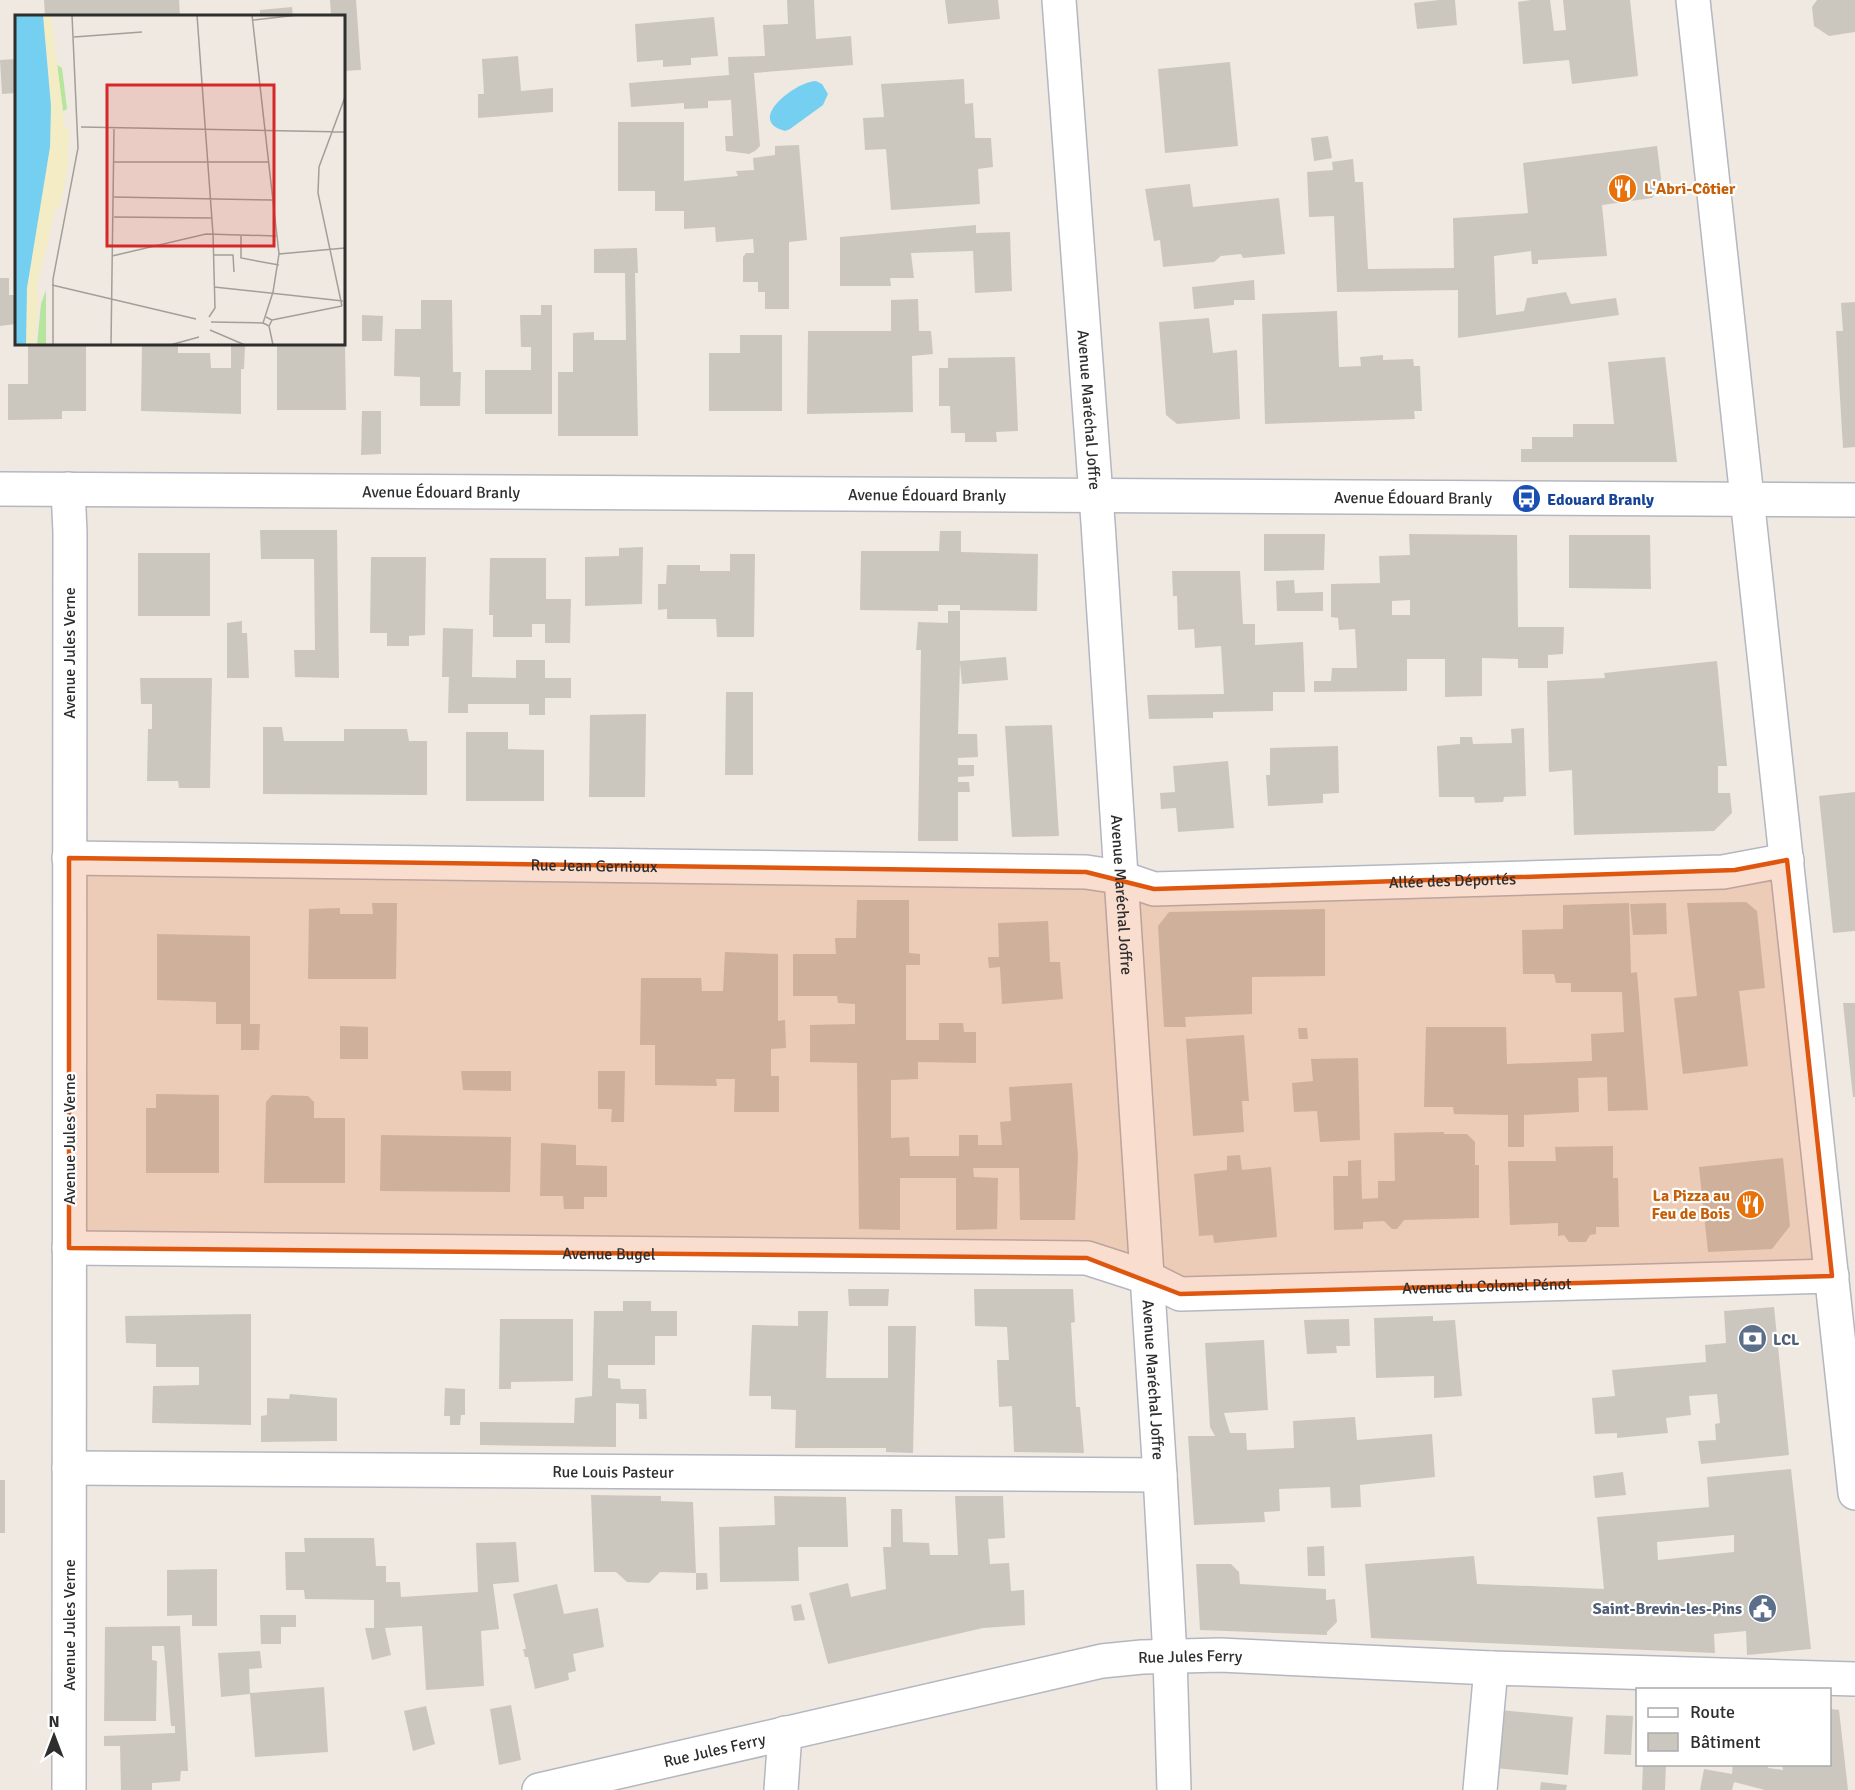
<svg xmlns="http://www.w3.org/2000/svg" width="1855" height="1790" font-family="Signika,sans-serif">
<style>
.water{fill:#75cff0}
.building{fill:#cbc7bf;fill-rule:evenodd}
.lines{fill:none;stroke-linecap:round;stroke-linejoin:round}
.minor-casing{stroke:#b4b7c1;stroke-width:36}
.minor{stroke:#fff;stroke-width:33}
.marked{fill:#df570e;fill-opacity:0.2;stroke:#df570e;stroke-width:4.5;stroke-linejoin:round}
.labels{text-anchor:middle;stroke-width:4.5;stroke-linejoin:round;paint-order:stroke}
.food-label{font-size:16px;font-weight:bold;fill:#c56008;stroke:#fff;text-anchor:start}
.street-label{font-size:16px;fill:#2e2e2e;stroke:#fff}
.transit-label{font-size:16px;font-weight:bold;fill:#164399;stroke:#fff;text-anchor:start}
.service-label{font-size:16px;font-weight:bold;fill:#4e5e75;stroke:#fff;text-anchor:start}
.inset-road{fill:none;stroke:#a29e99;stroke-width:1.5}
.view{fill:#d62828;fill-opacity:0.15;stroke:#d62828;stroke-width:3}
.inset-edge{fill:none;stroke:#2e2e2e;stroke-width:3}
</style>
<rect width="100%" height="100%" fill="#efe9e1"/>
<path class="water" d="M816,81L822,84L828,94L823,105L790,129L785,131C744,120 797,81 816,81Z"/>
<path class="building" d="M44,0H179L180,16H45Z
M330,0H356L361,70L344,71V16H331Z
M787,0H814L816,39L851,36L853,65L754,73L760,146L755,151L749,154L726,151L725,136H733L731,100L708,101V108L684,109V103L631,107L629,83L729,75L728,57L765,56L763,25L788,24Z
M945,0H998L1000,19L948,24Z
M1439,0H1455L1457,25L1417,29L1414,3Z
M1531,0H1550L1554,31L1566,30L1563,0H1630L1638,76L1572,84L1569,60L1523,64L1518,2Z
M1817,0H1855V32L1829,36L1814,26L1812,7Z
M292,7L293,16H260V10Z
M714,17L718,56L691,58V65L663,67V60L637,62L635,24Z
M518,56L521,91L553,88V112L478,118V94H484L482,59Z
M16,59V93L2,94L0,60Z
M1230,62L1238,146L1165,153L1158,69Z
M964,79L965,104L973,103L975,138H991L993,167L978,169L980,204L891,210L886,149L865,150L863,118L884,117L881,84Z
M618,122H684V181L738,176L736,171L754,170L753,158L775,155V146L799,145L807,240L789,242V309H765V292H758V282H743V257L746,253H754L753,239L716,242L715,227L684,229V211H655V191H618Z
M1328,136L1332,158L1314,161L1311,138Z
M1657,146L1662,186L1652,198L1602,205L1607,256L1538,260V264H1532L1531,251L1494,256L1496,315L1524,311L1527,298L1566,292L1571,304L1616,298L1619,315L1458,338V290L1337,292L1334,216L1309,217L1307,172L1333,170L1332,162L1353,159L1355,182H1363L1368,269L1454,268L1453,218L1528,213L1523,163Z
M1190,184L1193,207L1279,198L1285,254L1243,258L1241,254L1221,256L1214,262L1163,267L1160,240L1154,241L1145,189Z
M976,225V233L1010,232L1012,291L975,293L973,251L911,253L914,278H890L891,286H840V237Z
M637,248L638,273H635L638,436H558V372H573V333L594,332V340H626L625,273H594V249Z
M0,278H9V295H16V324L0,326Z
M1254,280L1255,300H1234V305L1194,309L1192,287Z
M918,299L919,331H931L933,354L912,356L913,412L807,414L808,331H891V300Z
M421,300H452L453,372H461L460,406H420V377L394,376L395,329H421Z
M1855,302V447L1843,448L1836,331H1843L1841,303Z
M541,305H552V414H485V370H531V347H521L520,315H541Z
M1337,311L1339,367L1361,366L1360,357L1383,355V360L1413,359L1414,366H1420L1422,411H1414L1415,419L1265,424L1262,314Z
M362,315L383,316L382,341H362Z
M1209,318L1213,353L1237,350L1240,419L1177,424L1166,415L1159,322Z
M740,335H782V411H709V353H740Z
M28,344H86V411H62V419L8,420V384H28Z
M142,344H178V353H210L211,368H231V346H245L244,369H241V414L141,411Z
M277,344H345L346,410H277Z
M1015,357L1018,431L996,432L997,442H965V433H951L950,406H939V368H948V358Z
M1665,357L1677,462H1521V449H1532V437H1573V424H1614L1608,362Z
M362,411H381V454L361,455Z
M260,530H337L339,678L295,677L294,650H315L314,559H261Z
M940,531H961V552L1038,554L1037,611L960,610V605H938V611L860,610L861,551H939Z
M1264,534H1325L1324,570L1264,571Z
M1409,534L1517,535L1518,627H1564L1563,654L1548,655V668H1518V659L1482,658V696L1445,697V659H1407V691L1314,692V681H1331L1332,668H1357L1355,629L1339,630L1338,618L1331,617V584L1380,583L1379,556L1410,555ZM1410,600V615H1392V601Z
M1569,535H1650L1651,589L1569,588Z
M643,547L642,604L585,606V557L619,556V548Z
M138,553H210V616H138Z
M730,554H755L754,637H717L716,619H667V609L658,610V584H666L667,565H700V571H730Z
M371,557H426L425,635L409,636V646H387V633H370Z
M490,558H546V599H571L570,643H545V624H532V637H493V615H489Z
M1172,571H1240L1243,624H1255V645L1303,642L1305,692H1273V711L1213,712V718L1149,719L1147,695L1224,694L1221,646L1195,648L1194,629L1178,630L1177,596H1173Z
M1294,580L1295,593L1323,592V611H1277L1276,581Z
M948,611H960V661L1006,657L1008,680L962,684L960,663L958,734H977L978,757L958,758V765H974V776L958,777V782H969L970,792H958V841H918L921,650H916L918,622L948,623Z
M242,621V633H247L249,678H227V623Z
M443,628L473,629L472,677L516,678V660H545V678H571V698H545V715H529V704H468V713H448L449,677H442Z
M1717,661L1727,766H1718V793H1730L1732,813L1714,831L1574,835L1572,770L1549,772L1547,681L1605,678L1604,673Z
M140,678H212L210,788H179L178,781H147L148,729H152V704H141Z
M726,692H753V775H725Z
M646,714L645,797H589L590,715Z
M1052,725L1059,836L1012,837L1005,726Z
M263,727H282L284,741H344V729H407L409,741H427V795L263,794Z
M1524,728L1526,796L1504,797L1503,802L1475,803L1474,797H1439L1437,746L1460,744V737H1472L1473,744L1512,743L1511,729Z
M466,732H508V749L544,750V801H466Z
M1338,746L1339,793L1323,794V803L1268,806L1266,775H1270V748Z
M1228,761L1234,828L1178,832L1176,808L1161,809L1160,793L1175,792L1173,766Z
M1855,792V931L1833,933L1819,796Z
M857,900H909V953L920,954V965H906V1040H939V1023H963L964,1032H976V1063L918,1062V1079L891,1080V1138L909,1137L910,1156H959V1135H978V1145H1002L1000,1122L1011,1121L1009,1087L1072,1083L1078,1156L1075,1220H1020L1019,1168H973L974,1177L998,1178L997,1229L956,1230V1178H900V1230L859,1229L857,1063L810,1062V1025L855,1024V1004L838,1003L837,996H793V954H836L835,938H856Z
M1746,902L1757,911L1765,988L1739,991L1748,1066L1683,1074L1674,998L1697,996L1687,903Z
M372,903H397L396,979H308L309,909L340,908V914H373Z
M1629,903L1631,973L1637,972L1648,1110L1608,1111L1607,1077L1578,1078L1579,1112L1524,1115V1147H1508V1115L1454,1114L1453,1107H1424L1426,1027H1506L1507,1064L1592,1061L1591,1034L1624,1032L1622,992H1571V983H1556L1554,974H1523L1522,930L1563,929V905Z
M1666,903L1667,934L1633,935L1630,904Z
M1325,909V976L1252,977V1014L1185,1017L1186,1027H1164L1158,926L1169,912Z
M1048,921L1050,962H1060L1063,999L1002,1004L1000,967L989,968L988,957H999L998,923Z
M157,934L250,936V1024H260L259,1050H241V1024H216V1002L157,1000Z
M725,952L778,954V1021L785,1020L786,1048L771,1049V1076H779V1112H734L735,1079H716L717,1086L655,1085V1045H640L641,978H701L702,991H723Z
M1843,1003H1855V1097H1853Z
M340,1026L368,1027V1059H340Z
M1298,1028H1307L1308,1039H1299Z
M1244,1035L1249,1101H1242L1244,1132L1193,1136L1186,1039Z
M1358,1058L1360,1140L1320,1142L1317,1111L1294,1112L1292,1083L1313,1081L1311,1059Z
M461,1071H511V1091L463,1090Z
M598,1071H625L624,1122H611L612,1109H598Z
M156,1094L219,1095V1173H146V1108H156Z
M272,1095L308,1096L314,1102V1118H345V1183H264L266,1102Z
M1444,1132V1134H1467L1475,1142V1165H1479V1218L1404,1220L1397,1229H1392L1384,1221L1363,1222V1229L1334,1230L1333,1176H1348V1161L1361,1160L1362,1199L1378,1198V1181H1395L1394,1133Z
M381,1135L511,1137L510,1192L380,1191Z
M541,1143L576,1145V1165L607,1166V1197H584V1209H564L563,1196H540Z
M1613,1146V1178H1618L1619,1227H1596V1234L1590,1235L1586,1242H1569L1564,1235L1558,1236V1223L1510,1225L1508,1161H1556L1555,1147Z
M1240,1155L1242,1170L1271,1167L1277,1237L1214,1243L1213,1235L1199,1236L1194,1174L1227,1170V1156Z
M1783,1158L1790,1226L1772,1249L1708,1252L1699,1167Z
M848,1289H889L888,1306H849Z
M974,1289H1073L1075,1322L1071,1323L1076,1407H1080L1084,1453L1014,1452L1012,1406L999,1407L997,1360H1009L1007,1327L975,1326Z
M623,1301H651V1311H677V1336H655V1365H608V1378L620,1379L621,1389H646L647,1419H639V1404L616,1403V1447L480,1445V1422L574,1423L575,1398L592,1396L594,1311H623Z
M1774,1307L1789,1455L1701,1464L1698,1441L1716,1440L1715,1424L1720,1423L1717,1394L1689,1396L1691,1415L1666,1418L1668,1433L1617,1438V1433L1595,1434L1592,1398L1615,1396L1612,1370L1706,1362L1705,1345L1726,1343L1724,1311Z
M798,1311H828L826,1378H888V1326H916L913,1453L886,1452V1448H795L796,1410L771,1409V1396H749L752,1325L798,1326Z
M251,1314V1425L152,1423L153,1386L199,1385V1367H156V1344L126,1343L125,1316Z
M1433,1316V1321L1455,1320L1462,1396L1434,1398V1376L1376,1378L1374,1318Z
M500,1319H573V1381L511,1382V1389H499Z
M1349,1319L1350,1346H1336L1337,1353L1307,1354L1304,1320Z
M1264,1340L1268,1410L1224,1413L1230,1433H1246L1247,1450L1294,1448L1293,1421L1355,1417L1357,1440L1432,1434L1435,1477L1360,1485L1361,1507L1331,1508L1330,1487L1279,1489L1280,1511L1264,1512L1265,1522L1194,1525L1188,1436H1215L1210,1427L1205,1343Z
M445,1388L465,1389V1415H461L460,1425H450V1416H444Z
M290,1394L337,1398V1441L261,1442V1416L267,1415V1398L289,1399Z
M1791,1469L1811,1649L1747,1655L1746,1631L1714,1634L1715,1653L1371,1638L1365,1564L1474,1556L1477,1584L1604,1589L1597,1517L1709,1507L1707,1477ZM1734,1535V1552L1658,1560L1657,1542Z
M1623,1472L1626,1495L1595,1498L1593,1476Z
M0,1480H5V1533H0Z
M591,1495L661,1496V1501L693,1502L696,1573H707L708,1589L696,1590V1573L660,1572L649,1583L627,1582L616,1572H594Z
M774,1496L846,1497L848,1547H798L799,1581L720,1582L719,1527L775,1525Z
M955,1496H1003L1005,1538L988,1539L990,1564L1009,1563L1011,1591L1024,1590L1025,1625L983,1628L828,1664L809,1593L848,1583L851,1597L886,1589L883,1547H891V1509H902L903,1542L929,1543L930,1555H958Z
M304,1538H374L376,1566H386V1582H400L401,1597L478,1592L476,1543L516,1542L519,1582L493,1584L499,1629L481,1631L484,1686L426,1690L422,1626L385,1628L391,1655L372,1660L365,1628H374V1600L305,1599L304,1590H286L285,1552H305Z
M1324,1546L1325,1576H1308L1307,1547Z
M1196,1564H1231L1239,1572L1240,1584L1326,1589V1600L1335,1599L1337,1622L1327,1632V1635L1200,1630Z
M217,1569V1626H192V1615L167,1616V1570Z
M557,1584L564,1614L598,1608L604,1647L573,1654L576,1671L568,1673L569,1680L535,1689L528,1657H525L523,1649H526L513,1594Z
M801,1604L805,1620L794,1621L791,1606Z
M260,1615H296V1627H281V1644H261Z
M180,1626L188,1771H181L180,1781L152,1783V1790H121L120,1746H104V1736L175,1733V1726H171L164,1646H152V1660L157,1661L156,1721H104L105,1627Z
M260,1651L262,1668L249,1669L250,1693L324,1687L328,1752L255,1757L250,1694L221,1697L218,1653Z
M511,1705L521,1760L499,1765L490,1709Z
M426,1706L435,1744L413,1751L404,1711Z
M1830,1709L1839,1710L1848,1790H1765L1734,1782L1732,1790H1700L1704,1769L1732,1774L1733,1764H1767L1768,1768L1783,1770L1782,1764H1830Z
M1500,1710L1573,1717L1568,1775L1495,1768Z
M1606,1715L1633,1716L1631,1755L1604,1754Z
M1643,1764H1666L1665,1790H1642Z
M1541,1782L1567,1785L1566,1790H1540Z"/>
<g class="lines">
<defs>
<g id="minor">
<path id="s1" d="M1059,0L1098,523L1160,1475L1170,1657L1174,1790"/>
<path d="M1693,0L1855,1493"/>
<path id="s2" d="M0,489L1855,500"/>
<path d="M68,489L70,532L69,1790"/>
<path id="s3" d="M69,858L1086,872L1119,877L1154,889L1723,872L1787,860"/>
<path id="s4" d="M69,1248L1087,1258L1146,1277L1180,1294L1832,1276"/>
<path id="s5" d="M69,1468L1160,1475"/>
<path id="s6" d="M539,1790L1102,1661L1142,1657L1220,1655L1491,1668L1855,1679"/>
<path d="M781,1790L785,1733"/>
<path d="M1480,1790L1491,1668"/>
</g>
</defs>
<use href="#minor" class="minor-casing"/>
<use href="#minor" class="minor"/>
</g>
<path class="marked" d="M69,858L1086,872L1154,889L1735,870L1787,860L1832,1276L1180,1294L1087,1258L69,1248Z"/>
<defs>
<symbol id="restaurant-disc" viewBox="-11 -11 22 22"><circle r="9.5" fill="#e8710a" stroke="#fff"/><path d="M-5-6h1v4h1v-4h1v4h1v-4h1v5L-1.5 .5V6h-2V.5L-5-1ZM5-6V6H3V1.5H1.5Q1.5-4 5-6Z" fill="#fff"/></symbol>
<symbol id="bus-disc" viewBox="-11 -11 22 22"><circle r="9.5" fill="#1a4fb4" stroke="#fff"/><path d="M-5-6H5V4H4V6H2V4H-2V6H-4V4H-5ZM-3.5-4V0h7V-4ZM-3.5 1.2v1.5H-2V1.2ZM2 1.2v1.5H3.5V1.2Z" fill="#fff"/></symbol>
<symbol id="bank-disc" viewBox="-11 -11 22 22"><circle r="9.5" fill="#5c6f8a" stroke="#fff"/><path d="M-6-4H6V4H-6ZM0-2.3a2.3 2.3 0 1 0 0 4.6a2.3 2.3 0 1 0 0-4.6Z" fill="#fff"/></symbol>
<symbol id="civic-disc" viewBox="-11 -11 22 22"><circle r="9.5" fill="#5c6f8a" stroke="#fff"/><path d="M-.6-6.5H3V-4.5H.6V-3L4-1V1h2V6H-6V1h2V-1L-.6-3ZM-1.2 2.5V6h2.4V2.5Z" fill="#fff"/></symbol>
</defs>
<g fill-rule="evenodd">
<use href="#restaurant-disc" x="1606" y="172" width="33" height="33"/>
<use href="#bus-disc" x="1510" y="482" width="33" height="33"/>
<use href="#restaurant-disc" x="1734" y="1188" width="33" height="33"/>
<use href="#bank-disc" x="1736" y="1322" width="33" height="33"/>
<use href="#civic-disc" x="1746" y="1592" width="33" height="33"/>
</g>
<g class="labels">
<g class="food-label">
<text x="1644" y="194">L'Abri-Côtier</text>
<text x="1730" y="1201" text-anchor="end">La Pizza au<tspan x="1730" dy="18">Feu de Bois</tspan></text>
</g>
<g class="street-label">
<text dy="6" stroke="none"><textPath href="#s1" startOffset="411">Avenue Maréchal Joffre</textPath></text>
<text dy="6" stroke="none"><textPath href="#s2" startOffset="441">Avenue Édouard Branly</textPath></text>
<text dy="6" stroke="none"><textPath href="#s2" startOffset="927">Avenue Édouard Branly</textPath></text>
<text dy="6" stroke="none"><textPath href="#s2" startOffset="1413">Avenue Édouard Branly</textPath></text>
<text transform="translate(69 653) rotate(-90)" y="6">Avenue Jules Verne</text>
<text dy="6" stroke="none"><textPath href="#s3" startOffset="525">Rue Jean Gernioux</textPath></text>
<text dy="6" stroke="none"><textPath href="#s3" startOffset="1386">Allée des Déportés</textPath></text>
<text dy="6" stroke="none"><textPath href="#s1" startOffset="897">Avenue Maréchal Joffre</textPath></text>
<text transform="translate(69 1139) rotate(-90)" y="6">Avenue Jules Verne</text>
<text dy="6" stroke="none"><textPath href="#s4" startOffset="540">Avenue Bugel</textPath></text>
<text dy="6" stroke="none"><textPath href="#s4" startOffset="1425">Avenue du Colonel Pénot</textPath></text>
<text dy="6" stroke="none"><textPath href="#s1" startOffset="1383">Avenue Maréchal Joffre</textPath></text>
<text dy="6" stroke="none"><textPath href="#s5" startOffset="544">Rue Louis Pasteur</textPath></text>
<text transform="translate(69 1625) rotate(-90)" y="6">Avenue Jules Verne</text>
<text dy="6" stroke="none"><textPath href="#s6" startOffset="666">Rue Jules Ferry</textPath></text>
<text dy="6" stroke="none"><textPath href="#s6" startOffset="180">Rue Jules Ferry</textPath></text>
</g>
<g class="transit-label">
<text x="1547" y="505">Edouard Branly</text>
</g>
<g class="service-label">
<text x="1773" y="1345">LCL</text>
<text x="1742" y="1614" text-anchor="end">Saint-Brevin-les-Pins</text>
</g>
</g>
<g transform="translate(15 15)">
<rect width="330" height="330" fill="#efe9e1"/>
<path d="M42,50L47,53L52,94L48,96ZM31,275V330H22L26,289Z" fill="#b6e59e"/>
<path d="M0,0H36L50,113H54L53,153L45,192H41L21,275L24,277L19,330H0Z" fill="#f3ecc5"/>
<path d="M0,0H28L36,91L35,132L12,273L11,330H0Z" fill="#75cff0"/>
<path class="inset-road" d="M182,0L198,219L200,293L194,302M237,0L264,239L258,277L248,308L254,311L257,305L251,302M238,5L283,0M59,22L127,17M66,112L330,117M99,147H253M99,182L257,185M99,202L197,203M226,220V243L264,250M264,239L330,233M198,240H218L219,257M97,241L191,219L261,221M37,270L181,304M199,272L328,286M327,291L303,178L304,152L330,82M257,305L327,291M196,307L248,308M254,311L258,330M195,315L230,330M38,330V264L63,133L57,0M96,330L99,114M155,330L184,322"/>
<path class="view" d="M92,70H259V231H92Z"/>
<rect width="330" height="330" class="inset-edge"/>
</g>
<rect x="1636" y="1688" width="195" height="78" fill="#ffffff" stroke="#ababab" stroke-width="1.5"/>
<rect x="1648" y="1708" width="30" height="9" fill="#ffffff" stroke="#ababab" stroke-width="1.5"/>
<text x="1690" y="1718" font-size="18" fill="#2e2e2e">Route</text>
<rect x="1648" y="1733" width="30" height="18" fill="#cbc7bf" stroke="#ababab" stroke-width="1.5"/>
<text x="1690" y="1748" font-size="18" fill="#2e2e2e">Bâtiment</text>
<g transform="translate(54 1736)" stroke="#ffffff" stroke-width="4.5" paint-order="stroke">
<path d="M0-4.5L10 22L0 15L-10 22Z" fill="#2e2e2e"/>
<text y="-9" font-size="16" font-weight="bold" text-anchor="middle" fill="#2e2e2e">N</text>
</g>
</svg>
